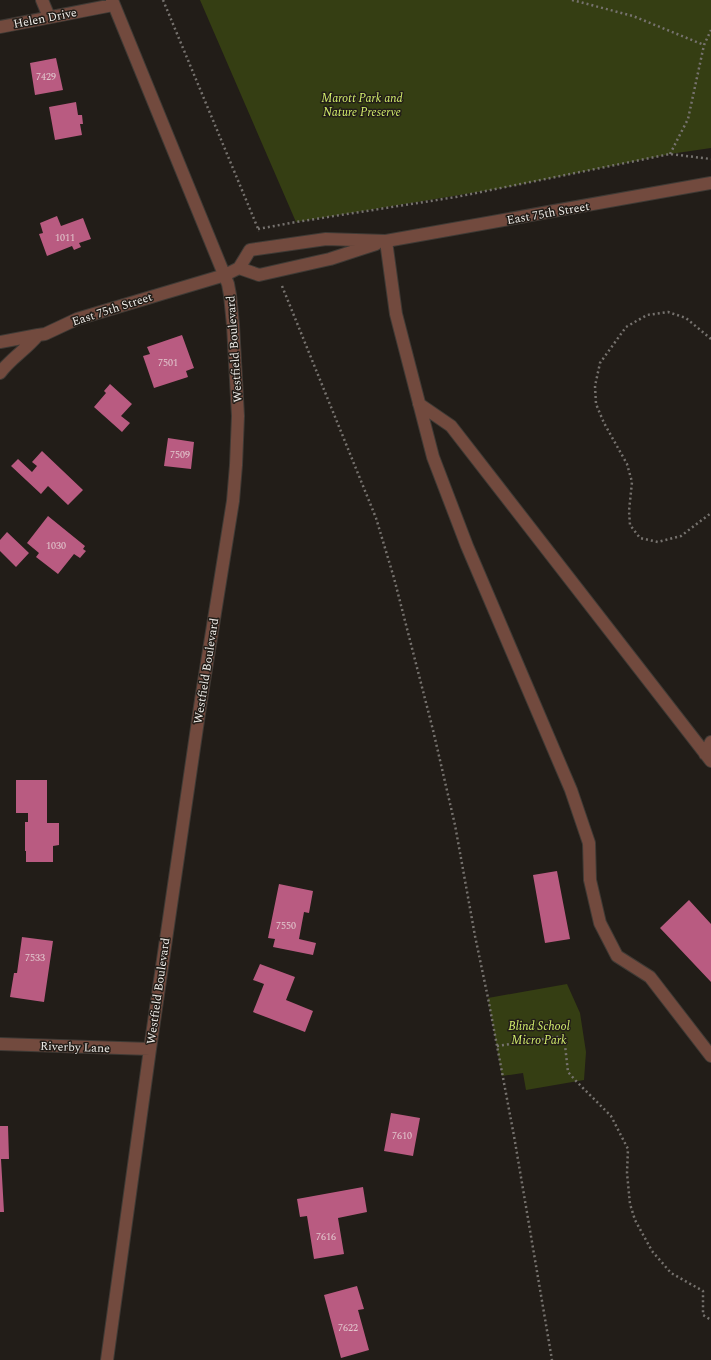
<svg xmlns="http://www.w3.org/2000/svg" width="711" height="1360" font-family="Spectral,serif">
<style>
.green{fill:#353e13}
.building{fill:#b95b81}
.lines{fill:none;stroke-linecap:round;stroke-linejoin:round}
.minor-casing{stroke:#3f3a35;stroke-width:14}
.path{stroke:#76726e;stroke-width:2.5;stroke-dasharray:2 3;stroke-linecap:butt}
.minor{stroke:#724a3e;stroke-width:12}
.labels{text-anchor:middle;stroke-width:3;stroke-linejoin:round;paint-order:stroke}
.number-label{font-size:10px;fill:#e2c8ce}
.street-label{font-size:12px;fill:#efece8;stroke:#221d18}
.park-label{font-size:12px;font-style:italic;fill:#d3ee6c;stroke:#221d18}
</style>
<rect width="100%" height="100%" fill="#221d18"/>
<path class="green" d="M200,0H711V148L670,154L508,187L296,222Z
M567,984L580,1013L586,1052L584,1080L526,1090L523,1073L502,1076L488,998Z"/>
<path class="building" d="M56,58L63,90L35,95L30,63Z
M76,102L78,115H82L83,124H80L82,135L55,140L49,107Z
M57,216L61,226L83,218L91,239L79,243L81,247L74,250L72,246L47,256L39,234L43,233L40,223Z
M182,335L194,368L186,371L188,377L154,388L143,356L150,354L147,347Z
M110,384L132,404L121,416L130,423L122,432L94,407L106,393L104,391Z
M168,438L194,442L191,469L164,466Z
M42,451L83,490L68,505L48,486L41,494L11,466L18,459L32,472L37,466L32,462Z
M48,516L85,546L83,549L86,551L80,558L74,554L58,574L36,557L39,553L27,543Z
M7,532L29,553L16,567L0,551V540Z
M16,780H47V823H59V845L53,846V862H26V851H25V822H28V813H16Z
M557,871L570,939L545,943L533,875Z
M279,884L313,891L309,913L304,912L299,939L316,943L313,955L273,947L275,939L268,938Z
M689,900L711,924V982L660,928Z
M22,937L53,941L44,1002L10,997L14,973H17Z
M260,964L295,977L286,1000L313,1011L305,1032L253,1012L264,984L253,980Z
M391,1113L420,1118L413,1156L384,1151Z
M0,1126H8L9,1159H1L4,1212H0Z
M363,1187L367,1212L338,1218L344,1254L314,1259L307,1216L300,1217L297,1199Z
M357,1286L364,1309L358,1310L369,1350L341,1358L324,1295Z"/>
<g class="lines">
<defs>
<path id="minor" d="M42,0L49,17
M0,27L113,5
M386,241L396,314L433,457L467,546L571,790L589,843L590,880L600,923L617,956L650,977L711,1056
M239,268L259,275L330,259L376,244
M0,342L38,335
M0,373C11,358 27,349 38,335L45,334L77,319L225,275L239,268L250,250L326,239L386,241L711,183
M419,404L451,426L711,761
M705,754L711,742
M0,1044L150,1049
M107,1360L150,1049L201,700L233,501L236,465L238,416L233,325L230,295L228,284L112,0"/>
</defs>
<use href="#minor" class="minor-casing"/>
<path class="path" d="M163,0L259,231
M572,0L633,16L704,45
M670,154L688,119L704,45L711,30
M258,229L296,222L456,197L670,154L711,159
M282,286L376,518L394,578L433,730L455,825L475,936L488,998L514,1136L552,1360
M711,339L686,318L668,312L647,315L626,327L600,363L595,386L596,404L604,423L627,464L632,482L629,511L630,525L640,538L658,542L681,536L711,513
M497,1046L564,1036L568,1072L576,1081L611,1116L628,1149L627,1173L630,1204L635,1220L652,1251L671,1273L703,1291V1315L711,1320"/>
<use href="#minor" class="minor"/>
</g>
<g class="labels">
<g class="number-label">
<text x="46" y="80">7429</text>
<text x="65" y="241">1011</text>
<text x="168" y="366">7501</text>
<text x="180" y="458">7509</text>
<text x="56" y="549">1030</text>
<text x="286" y="929">7550</text>
<text x="35" y="961">7533</text>
<text x="402" y="1139">7610</text>
<text x="326" y="1240">7616</text>
<text x="348" y="1331">7622</text>
</g>
<g class="street-label">
<text transform="translate(45 18) rotate(-11)" y="4">Helen Drive</text>
<text transform="translate(548 213) rotate(-10)" y="4">East 75th Street</text>
<text transform="translate(112 309) rotate(-18)" y="4">East 75th Street</text>
<text transform="translate(234 349) rotate(-94)" y="4">Westfield Boulevard</text>
<text transform="translate(206 671) rotate(-81)" y="4">Westfield Boulevard</text>
<text transform="translate(158 991) rotate(-82)" y="4">Westfield Boulevard</text>
<text transform="translate(75 1047) rotate(2)" y="4">Riverby Lane</text>
</g>
<g class="park-label">
<text x="362" y="102">Marott Park and<tspan x="362" dy="14">Nature Preserve</tspan></text>
<text x="539" y="1030">Blind School<tspan x="539" dy="14">Micro Park</tspan></text>
</g>
</g>
</svg>
